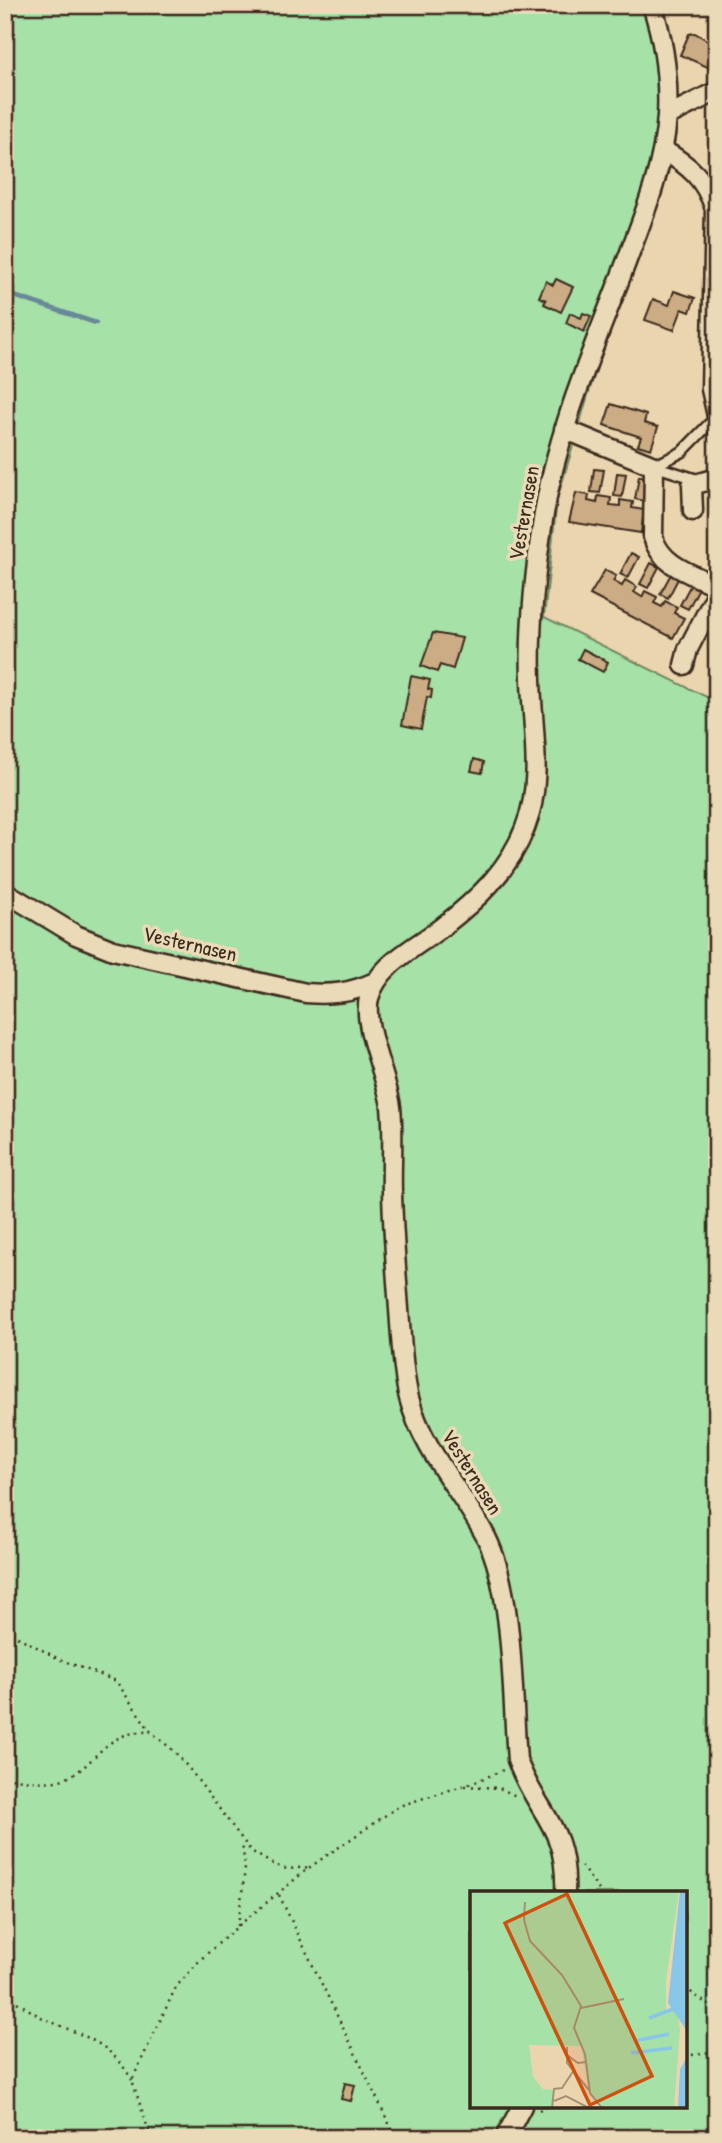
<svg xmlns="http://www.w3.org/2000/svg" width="722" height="2143" font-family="'Patrick Hand',sans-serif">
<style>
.green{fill:#a6e1a7;stroke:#708662;stroke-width:2;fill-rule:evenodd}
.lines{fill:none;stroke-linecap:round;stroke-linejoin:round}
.stream{stroke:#698898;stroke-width:4.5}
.building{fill:#cbac85;stroke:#3b2a1e;stroke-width:2}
.service-casing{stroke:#3b2a1e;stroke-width:14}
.minor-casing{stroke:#3b2a1e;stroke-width:23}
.path{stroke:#3b2a1e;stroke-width:2.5;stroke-dasharray:2 5;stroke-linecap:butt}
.service{stroke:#ebdab7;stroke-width:9}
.minor{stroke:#ebdab7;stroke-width:18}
.labels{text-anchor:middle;stroke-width:7;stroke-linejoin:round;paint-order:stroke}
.street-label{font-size:21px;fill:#3b2a1e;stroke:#ebdab7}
.inset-river{fill:none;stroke:#88c7e9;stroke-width:3.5}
.inset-road{fill:none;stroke:#a59175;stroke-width:2}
.view{fill:#ce520f;fill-opacity:0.15;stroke:#ce520f;stroke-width:3.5}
.inset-edge{fill:none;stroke:#3b2a1e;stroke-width:3.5}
</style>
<rect width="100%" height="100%" fill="#ebd5af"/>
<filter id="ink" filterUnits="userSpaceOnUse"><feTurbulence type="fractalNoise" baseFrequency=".0143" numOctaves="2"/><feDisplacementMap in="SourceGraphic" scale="14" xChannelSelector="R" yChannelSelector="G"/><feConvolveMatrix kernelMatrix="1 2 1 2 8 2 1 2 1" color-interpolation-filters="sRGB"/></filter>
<g filter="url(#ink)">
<path class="green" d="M5,5H656L670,144L588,395L557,500L544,617L717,702V2138H5ZM472,1893H685V2106H472Z"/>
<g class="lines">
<path class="stream" d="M5,293L96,323
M5,422L13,424"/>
</g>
<path class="building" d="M695,33L717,46V71L680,55L689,34Z
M556,279L573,287L561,312L544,304L546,300L539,297L546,281L553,285Z
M674,291L695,298L690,312L682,309L674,330L645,320L653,299L669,305Z
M570,313L581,318L583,313L591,316L584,332L566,323Z
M611,404L646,415L644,423L658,427L651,449L638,445L641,437L604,425Z
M594,469L604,470L600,493L591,492Z
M617,473L626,474L622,497L614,496Z
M639,476L648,477L644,501L635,499Z
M576,493L589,495L588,501L597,503L598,496L611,498L610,505L620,506V500L633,502L632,508L644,510L641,533L569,522Z
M631,553L639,557L628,578L620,574Z
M651,563L659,567L648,588L640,584Z
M605,570L616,576L613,581L622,586L625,580L637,587L634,592L642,597L645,591L657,597L654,603L662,607L665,601L677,607L674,613L684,618L673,638L590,595Z
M671,574L679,577L668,598L660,594Z
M691,584L699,588L688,609L680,605Z
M433,633L462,638L453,669L440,665L437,672L421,666Z
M583,649L608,662L603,672L578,659Z
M411,676L430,680L428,689L432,690L431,698L427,697L421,729L402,725Z
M474,759L484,762L482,773L471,771Z
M345,2083L355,2085L351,2101L341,2099Z"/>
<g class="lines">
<defs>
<path id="service" d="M654,466L682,452L717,416
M654,466L699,480"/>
<path id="minor" d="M667,116L717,91
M663,150C690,166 705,179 715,209L711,389L717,416
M564,429L654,466L653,537C661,566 692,574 717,586
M693,511L692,485L717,478
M684,665L688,649L717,593
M5,892L76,935L113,950L306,993C332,995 351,993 375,982
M565,1893C568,1825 537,1815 517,1760C512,1697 514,1592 486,1537C461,1489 423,1452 409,1398C403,1374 402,1349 400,1323C397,1280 393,1236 392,1192C391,1164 394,1135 391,1107C387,1075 362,1028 369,998C378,964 417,947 442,927C477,900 509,870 525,828C544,780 532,729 531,679C529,626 535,571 543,520C557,427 598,339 630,252C647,208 664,163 667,116C669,78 664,41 652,5
M505,2138L522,2106"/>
</defs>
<use href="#service" class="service-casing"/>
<use href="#minor" class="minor-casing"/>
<path class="path" d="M5,1630L59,1659L116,1681L151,1732L174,1751L191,1771L251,1851L274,1865L287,1869L310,1867
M5,1777C21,1780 39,1783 55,1781C95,1775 98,1729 151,1732
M465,1786L499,1788L516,1796
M581,1866L601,1893
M279,1895L396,2138
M238,1926L245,1868L242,1843
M685,1988L717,2011
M5,1995C18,2002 30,2011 43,2018C83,2037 108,2039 132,2080
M685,2056L717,2051
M539,2110L547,2106
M151,2138L132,2080L176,1987L200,1960L238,1926L310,1867L399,1806L475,1782L503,1770"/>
<use href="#service" class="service"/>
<use href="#minor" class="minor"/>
</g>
</g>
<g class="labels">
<g class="street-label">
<text transform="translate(524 513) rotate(-80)" y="7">Vesternasen</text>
<text transform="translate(190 944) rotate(13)" y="7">Vesternasen</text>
<text transform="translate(472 1472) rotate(58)" y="7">Vesternasen</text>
</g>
</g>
<g transform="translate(470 1891)">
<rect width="217" height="217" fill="#ebd5af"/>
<path d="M0,0H209L196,90V123L201,116L206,117L210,138L204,217H131L119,200L111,155L59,154L63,186L73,198L85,199L83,217H0Z" fill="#a6e1a7"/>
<path d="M210,0H217V140L198,112ZM217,166V217H208L210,178Z" fill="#88c7e9"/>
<path class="inset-river" d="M179,127L206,117M164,150L199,143M161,162L202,157"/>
<path class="inset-road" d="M55,11L54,29L60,50L92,84L111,115L104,137L115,163L120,202L132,217M111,117L154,108M97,156V164L108,172L117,171M97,164V172L119,199M84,210L96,205L119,217M82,217L84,198L92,197L104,179"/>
<path class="view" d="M97,3L182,185L120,214L35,32Z"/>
<rect width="217" height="217" class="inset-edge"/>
</g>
<rect width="722" height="2143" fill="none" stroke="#ebdab7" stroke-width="28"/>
<rect x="14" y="14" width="694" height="2115" fill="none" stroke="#3b2a1e" stroke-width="2.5" filter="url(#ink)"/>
</svg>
